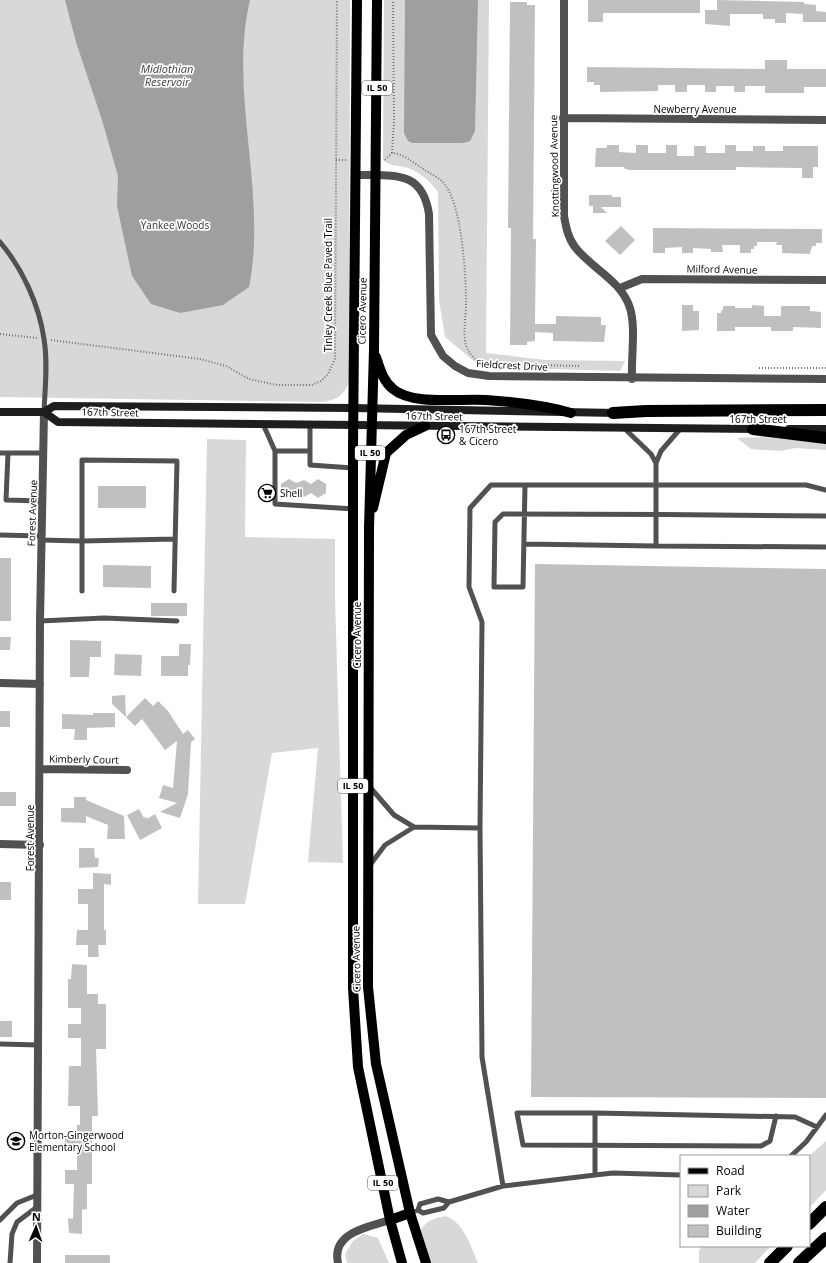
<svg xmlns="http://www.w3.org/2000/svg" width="826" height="1263" font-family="'Open Sans',sans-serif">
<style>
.green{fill:#d8d8d8}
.water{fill:#9f9f9f}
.building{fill:#c0c0c0}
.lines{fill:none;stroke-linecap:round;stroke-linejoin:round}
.path{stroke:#737373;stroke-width:2;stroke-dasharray:1 2;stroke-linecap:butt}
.service{stroke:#515151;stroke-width:5}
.minor{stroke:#515151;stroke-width:8}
.secondary{stroke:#1e1e1e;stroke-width:8}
.primary{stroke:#000;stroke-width:10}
.motorway{stroke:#000;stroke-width:12}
.labels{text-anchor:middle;stroke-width:3.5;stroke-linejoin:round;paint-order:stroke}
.shield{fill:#fff;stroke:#4c4c4c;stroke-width:1}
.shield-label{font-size:9px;font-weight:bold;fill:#000}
.street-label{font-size:10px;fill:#000;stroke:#fff}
.park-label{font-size:10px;fill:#2f2f2f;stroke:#fff}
.poi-label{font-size:10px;fill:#000;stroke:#fff;text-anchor:start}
.water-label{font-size:11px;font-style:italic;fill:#404040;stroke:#fff}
</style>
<rect width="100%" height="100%" fill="#fff"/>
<path class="green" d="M0,0H350L349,382C344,395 337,400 323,402L0,397Z
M384,0H489L486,353L545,360L625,361L620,371L481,367L445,337L439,300L438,192C430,181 421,173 408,168C398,165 391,167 383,160Z
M763,437L826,443V450L796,448L780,451L751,449L737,438Z
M207,439L246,440L245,537L335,539V599L343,863L308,862L318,748L272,753L245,904H198Z
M826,1141V1190L809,1208V1156Z
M446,1216C465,1224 470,1245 478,1263H430L421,1230C427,1220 434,1218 446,1216Z
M363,1234L378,1238L389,1263H347L345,1254L353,1241Z
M703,1246H771L755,1263H699V1250Z"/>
<path class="water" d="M65,0H250C228,94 268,193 249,287L223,305L180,313L151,304L132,276L117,206L118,176L102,120L76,42Z
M405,0H478L475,131L470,141L463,143H412L408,141L404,133Z"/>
<path class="building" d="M588,0H700V13H603V22H588Z
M717,0L804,2V4L816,5V11L826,12V22H803V14L786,13V23H775V19H763V14H730V26L705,24V10H717Z
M510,2H527V5H535L533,239H536L535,324H556V316L601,317V325H606L604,342L553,341V333L535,332V341L527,342V345H510L511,228H508Z
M765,60H787V69H826V87H804V93H765V86H745V92H734V86H716V92H705V85H687V92H675V85H658V91L600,92V85H594V82H587V67L765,69Z
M607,145H619V152L636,153V145H648V153H666V145H677V156H694V146H706V153H725V145H736V151H753V146H765V151H783V146H818V167H813V178H802V168L736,167V170H630L625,169L624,167H595L596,148H607Z
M589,195H612V197H621V207H601L607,213H593V206H589Z
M621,226L635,240L620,255L605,241Z
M653,228L822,229V243H816V246H812L810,254L782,253V245H776L777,242H757V246H754V249H751V253H740V245H722L723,252H711V249L693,248V253H682V247L665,248V253H653Z
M682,305H693V311H699V330L682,331Z
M752,305L764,306V316H781V306H810V311L821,312V328L793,327V331H771V327H735V331H717V313H721V311L723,310V306H735V308H752Z
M289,479L296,483L304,480L311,484L318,479L326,484V493L318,498L311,493L304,497L296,493L289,497L281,493V484Z
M98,486H146V508H98Z
M0,558H11V621H0Z
M535,564L826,569V1098L531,1097Z
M103,565L151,566V588L103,587Z
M151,603H187V616H151Z
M0,637H11L10,650H0Z
M70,640L101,641V657H90L89,677H70Z
M179,644H191L190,665H188V676H161V656H179Z
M115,654L142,655L141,676L114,675Z
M125,695L126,717L112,704V696Z
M145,698L153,706L158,701L168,711L183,734L188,730L195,739L191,742L188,794L180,818L160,812L177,803L159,798L163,785L173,788L177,741L165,750L142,719L135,726L126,717Z
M0,711H10V727H0Z
M93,713H115V727L87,728V740H74L75,729H62V714L93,715Z
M0,792H16V806H0Z
M74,797H86V800L124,816L125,839H107L108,825L86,816V823L61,822V808H74Z
M139,809L144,818L146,817L147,819L155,814L162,828L140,840L127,815Z
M79,848H94L95,858H99L98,867L79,868Z
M93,873L111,874V885L104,884V930H106V945H98L99,957H88V945H76L77,930H88V904H78V889H93Z
M0,882H11V900H0Z
M72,964L87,965V994H98V1004H106V1049H96L98,1116H92V1184H87V1209L82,1210V1234L69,1233L68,1218L73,1219L74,1184H65V1170H77V1150H65V1137H77V1125H80V1106H68L69,1066H81V1038H68V1024H81V1008H68V979H71Z
M0,1021H12V1037H0Z
M65,1255H110V1263H65Z"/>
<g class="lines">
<path class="path" d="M392,153L394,121L393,0
M336,160H347
M385,160L392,153C403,153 413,163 422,168C430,174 441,178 446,186C462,209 466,275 466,303C466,316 462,336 467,348C470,356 477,361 485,364L581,366
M0,334L37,338
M51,340L200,359L226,366L249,379L277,385H312L321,381L328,374L335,359L337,0
M759,368H826"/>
<path class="service" d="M0,242C22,268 39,304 44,339C48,363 45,388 44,412
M263,424L275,451V504L354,509
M310,424V465L353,468
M624,428L651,454L656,463L661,451L681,428
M275,451H310
M0,453H8L6,500L43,501
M8,453H44
M656,463V546L826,547
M525,485L523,587H494L495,522L503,514C611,514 718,515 826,516
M0,535L41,536
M41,540L82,541V460L177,461L174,591
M525,544L656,546
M82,591V541L175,539
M40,621L104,618L177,621
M369,786L394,815L414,827L385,845L370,865
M414,827L480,828L482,1057L503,1186
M480,828L482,622L469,587L470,508L491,485H806L826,490
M0,1044L39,1045
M595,1113H517L523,1145L761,1146L770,1141L776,1116
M791,1156L806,1142L826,1115
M595,1175V1113L795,1117L817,1127
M418,1210L420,1204L438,1199L449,1202
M410,1213L418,1210L423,1213L444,1208L449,1202L503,1186L595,1175L613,1173L681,1175
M0,1220L17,1203L37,1195
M10,1263L12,1234L17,1222L37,1207"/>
<path class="minor" d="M564,0V216C566,227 568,238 575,247C592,269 621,280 630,308C636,327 631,358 632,379
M563,118L826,120
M356,175C393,176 422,169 429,214L431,335L443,356L455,366L468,373L489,376L826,379
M620,288L642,279L826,280
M0,683L40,684
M40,769L127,770
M0,844L40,845
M37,1263L40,621L44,412
M338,1263C331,1232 369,1227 390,1220"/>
<path class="secondary" d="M0,412H44L54,406L353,408L617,413
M44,412L58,422L757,429
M789,429H826"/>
<path class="primary" d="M357,0L353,449V988L358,1067L390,1220L402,1263
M377,0L374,349L369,528L368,987L376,1064L410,1213L426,1263
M376,357C380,369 383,381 393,389C413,406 460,398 486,400C515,402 543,405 571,413
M373,508L386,453L406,435L425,426
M390,1220L410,1213"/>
<path class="motorway" d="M613,413L646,411L826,410
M753,429L826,438
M809,1224L826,1207
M770,1263L787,1246
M799,1263L826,1238"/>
</g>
<defs>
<symbol id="bus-ring" viewBox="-11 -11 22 22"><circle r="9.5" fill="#fff" stroke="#000" stroke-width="1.5"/><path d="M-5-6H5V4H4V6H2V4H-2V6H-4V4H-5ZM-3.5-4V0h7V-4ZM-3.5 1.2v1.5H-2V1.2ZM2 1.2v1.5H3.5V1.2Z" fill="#000"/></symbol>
<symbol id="supermarket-ring" viewBox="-11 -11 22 22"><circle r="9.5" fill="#fff" stroke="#000" stroke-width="1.5"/><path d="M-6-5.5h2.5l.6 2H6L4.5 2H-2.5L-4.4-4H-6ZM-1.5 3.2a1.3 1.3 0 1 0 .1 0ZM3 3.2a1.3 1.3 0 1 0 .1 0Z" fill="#000"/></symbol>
<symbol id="school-ring" viewBox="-11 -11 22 22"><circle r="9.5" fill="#fff" stroke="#000" stroke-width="1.5"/><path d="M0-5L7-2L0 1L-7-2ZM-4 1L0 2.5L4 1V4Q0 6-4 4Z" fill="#000"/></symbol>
</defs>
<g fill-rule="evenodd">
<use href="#bus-ring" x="436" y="425" width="20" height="20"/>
<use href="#supermarket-ring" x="257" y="483" width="20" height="20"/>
<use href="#school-ring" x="6" y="1131" width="20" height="20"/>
</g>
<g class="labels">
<g class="shield">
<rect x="362" y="81" width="30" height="14" rx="3"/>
<rect x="355" y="446" width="30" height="14" rx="3"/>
<rect x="338" y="779" width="30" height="14" rx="3"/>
<rect x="368" y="1176" width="30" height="14" rx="3"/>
</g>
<g class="shield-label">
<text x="377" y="91">IL 50</text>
<text x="370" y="456">IL 50</text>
<text x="353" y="789">IL 50</text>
<text x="383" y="1186">IL 50</text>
</g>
<g class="street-label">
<text x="695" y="113">Newberry Avenue</text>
<text transform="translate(554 166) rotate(-91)" y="4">Knottingwood Avenue</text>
<text transform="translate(722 269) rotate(1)" y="4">Milford Avenue</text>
<text transform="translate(328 285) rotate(-90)" y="4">Tinley Creek Blue Paved Trail</text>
<text transform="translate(362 311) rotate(-89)" y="4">Cicero Avenue</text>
<text transform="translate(512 365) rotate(3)" y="4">Fieldcrest Drive</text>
<text transform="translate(110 412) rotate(1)" y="4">167th Street</text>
<text transform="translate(434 416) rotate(1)" y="4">167th Street</text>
<text x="758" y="423">167th Street</text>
<text transform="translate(32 513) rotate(-88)" y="4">Forest Avenue</text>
<text transform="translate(357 635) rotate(-90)" y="4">Cicero Avenue</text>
<text transform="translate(84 759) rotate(1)" y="4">Kimberly Court</text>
<text transform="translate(30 838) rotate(-90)" y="4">Forest Avenue</text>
<text transform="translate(356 959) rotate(-91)" y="4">Cicero Avenue</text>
</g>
<g class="park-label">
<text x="175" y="229">Yankee Woods</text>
</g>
<g class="poi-label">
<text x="459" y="433">167th Street<tspan x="459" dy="12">&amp; Cicero</tspan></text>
<text x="280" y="497">Shell</text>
<text x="29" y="1139">Morton-Gingerwood<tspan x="29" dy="12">Elementary School</tspan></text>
</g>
<g class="water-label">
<text x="167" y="73">Midlothian<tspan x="167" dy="13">Reservoir</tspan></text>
</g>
</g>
<rect x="680" y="1155" width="130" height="92" fill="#ffffff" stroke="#999999"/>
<rect x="688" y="1168" width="20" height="6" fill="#000000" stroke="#999999"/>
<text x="716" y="1175" font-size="12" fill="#000000">Road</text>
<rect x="688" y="1185" width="20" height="12" fill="#d8d8d8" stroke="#999999"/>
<text x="716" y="1195" font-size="12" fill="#000000">Park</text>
<rect x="688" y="1205" width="20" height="12" fill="#9f9f9f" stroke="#999999"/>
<text x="716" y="1215" font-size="12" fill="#000000">Water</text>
<rect x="688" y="1225" width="20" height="12" fill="#c0c0c0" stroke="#999999"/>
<text x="716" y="1235" font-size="12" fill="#000000">Building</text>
<g transform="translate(36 1227) rotate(2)" stroke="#ffffff" stroke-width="3" paint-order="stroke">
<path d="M0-3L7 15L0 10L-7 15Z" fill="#000000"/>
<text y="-6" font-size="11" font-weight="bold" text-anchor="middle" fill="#000000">N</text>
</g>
</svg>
